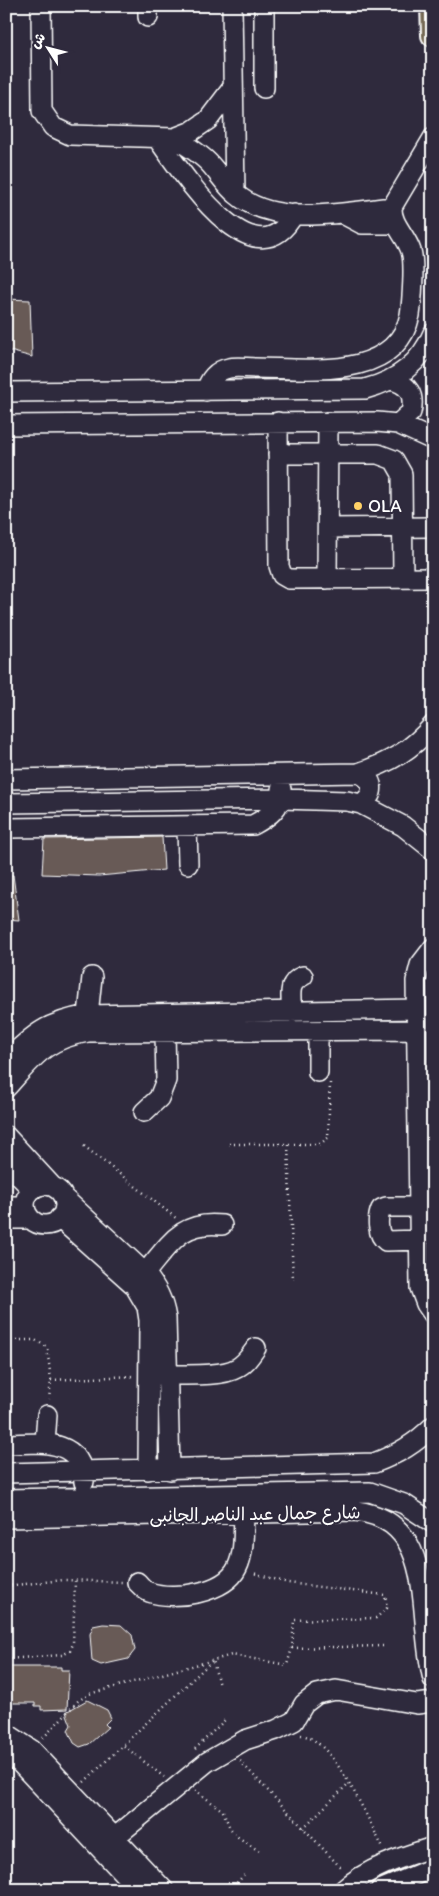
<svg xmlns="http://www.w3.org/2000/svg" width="439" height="1896" font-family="Itim,'Playpen Sans Arabic',sans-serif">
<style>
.building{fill:#675a56;stroke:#fff}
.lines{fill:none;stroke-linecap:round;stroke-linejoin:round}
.minor-casing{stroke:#fff;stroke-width:22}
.major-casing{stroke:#fff;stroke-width:26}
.path{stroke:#fff;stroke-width:2.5;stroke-dasharray:1 4;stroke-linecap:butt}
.minor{stroke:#2f2a3d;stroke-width:19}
.major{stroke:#766a55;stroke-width:22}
.poi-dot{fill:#ffd166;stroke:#2f2a3d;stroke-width:2}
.labels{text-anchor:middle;stroke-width:4;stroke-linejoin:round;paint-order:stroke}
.poi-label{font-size:18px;fill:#fff;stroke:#2f2a3d;text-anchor:start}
.street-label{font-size:18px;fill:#fff;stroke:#2f2a3d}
</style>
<rect width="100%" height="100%" fill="#2f2a3d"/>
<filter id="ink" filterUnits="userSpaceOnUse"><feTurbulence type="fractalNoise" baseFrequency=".02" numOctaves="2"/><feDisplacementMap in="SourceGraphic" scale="10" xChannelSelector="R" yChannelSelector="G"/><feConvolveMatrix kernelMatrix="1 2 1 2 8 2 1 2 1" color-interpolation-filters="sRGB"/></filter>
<g filter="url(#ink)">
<path class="building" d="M6,299L30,300L32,357L6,350Z
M162,837L164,870L99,876L42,874L44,839Z
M6,875H13L19,920L6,919Z
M103,1624L121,1625L132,1635L135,1650L128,1659L101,1665L92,1661L90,1634L93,1626Z
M6,1667H61V1670H69L67,1709L41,1710V1706H35V1703H6Z
M87,1700L107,1710L111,1718L105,1724L108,1727L89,1744L80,1747L74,1743L68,1730L71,1725L66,1712Z"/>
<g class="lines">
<defs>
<path id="minor" d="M41,6L42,111L53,127L70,135L174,138L192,131L208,120L233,87
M232,6L235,193
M264,6V88
M148,17V6
M157,138C181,171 254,287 294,214
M174,138C186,145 198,152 208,162C218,172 225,185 236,194C275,228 346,212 392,207
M343,214L362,224H395
M391,380C409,384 415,395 411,412L398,424
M206,391C209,380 216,370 229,368C237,366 247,368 255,368C305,368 396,382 410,315C412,302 415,263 411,251C406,235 391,224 392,207L433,138
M6,392L365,389C396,381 421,363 433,333
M278,422L279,566L282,575L289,579L433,578
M6,425L377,422L398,424L433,440
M278,454H378L394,460L402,474L403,578
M328,528L433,527
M327,579L328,422
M358,773C375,779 376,794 361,804
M6,779L358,773C389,763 412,750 433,725
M6,803L281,799L347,801L361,804L403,826L433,850
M187,827L188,864
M6,828L253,825C268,817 282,808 281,789
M433,948L420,965L416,981L420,1288L426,1304L433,1314
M292,1012C291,996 287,982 303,976
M88,1015L92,977
M6,1061C34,1033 48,1022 88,1015L416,1009
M318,1072V1031
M6,1088C34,1057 45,1039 88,1032L416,1030
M144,1112L159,1098L166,1080L165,1032
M6,1136L52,1186
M6,1163L32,1189
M25 1205a20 20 0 1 1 40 0a20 20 0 1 1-40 0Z
M63,1197L145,1273C157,1288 163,1300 166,1318L170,1470
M6,1206H25
M419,1207H386L381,1209C377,1218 377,1235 386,1241L420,1240
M59,1218L134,1285L147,1307L149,1320L148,1470
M6,1219H30
M145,1273C169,1245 181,1220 222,1225
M156,1375C177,1374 220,1378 237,1368C246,1363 250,1356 256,1348
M45,1443L47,1415
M6,1444C40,1443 82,1437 84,1482
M6,1473L374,1463C398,1454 415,1444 433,1426
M6,1499L370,1492L404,1504L433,1523
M6,1518L356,1511C439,1522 416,1614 433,1679
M137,1582C141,1586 145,1591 149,1592C174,1601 225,1593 237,1568C245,1552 243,1531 244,1514
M6,1733L32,1750L164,1890
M6,1754L20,1763L139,1890
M114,1838L207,1762L245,1740L276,1730L294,1721L304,1704L317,1694L336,1690L417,1704L433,1702
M343,1890C367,1868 402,1857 433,1847
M380,1890L433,1868"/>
<path id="major" d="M432,6L433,35"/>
</defs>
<use href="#minor" class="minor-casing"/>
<use href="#major" class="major-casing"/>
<path class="path" d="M229,1144H320L328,1138L330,1083
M288,1145L293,1280
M84,1146L177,1219
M6,1340H35L47,1347L51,1380L49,1399
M51,1380L134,1376
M6,1586L63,1580L123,1582
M292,1648L383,1646
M6,1659L62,1655L70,1651L73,1644L75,1581
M301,1735C334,1739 368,1820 383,1848
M43,1738L78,1701L89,1694L232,1655L287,1665L292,1648L294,1620L376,1618L387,1608L385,1595L288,1583L253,1573
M124,1746L164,1777
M195,1749L226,1719
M240,1761L343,1870
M84,1782L213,1660L219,1686
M195,1790L223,1811L230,1828L238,1837L259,1851
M303,1828L349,1783
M230,1890L244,1875"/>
<use href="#minor" class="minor"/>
<use href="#major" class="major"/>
</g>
</g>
<circle class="poi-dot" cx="358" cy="506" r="5"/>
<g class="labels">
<g class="poi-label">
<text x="368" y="512">OLA</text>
</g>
<g class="street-label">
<text transform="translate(255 1514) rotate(-1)" y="6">شارع جمال عبد الناصر الجانبى</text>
</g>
</g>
<rect width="439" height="1896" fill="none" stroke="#2f2a3d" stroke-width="25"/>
<rect x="12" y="12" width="414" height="1871" fill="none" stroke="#fff" stroke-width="2" filter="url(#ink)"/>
<g transform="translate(48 48) rotate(306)" stroke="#2f2a3d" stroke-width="4" paint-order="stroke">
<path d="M0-4L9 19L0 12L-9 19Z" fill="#ffffff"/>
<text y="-8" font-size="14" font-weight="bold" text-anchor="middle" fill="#ffffff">ش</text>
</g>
</svg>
